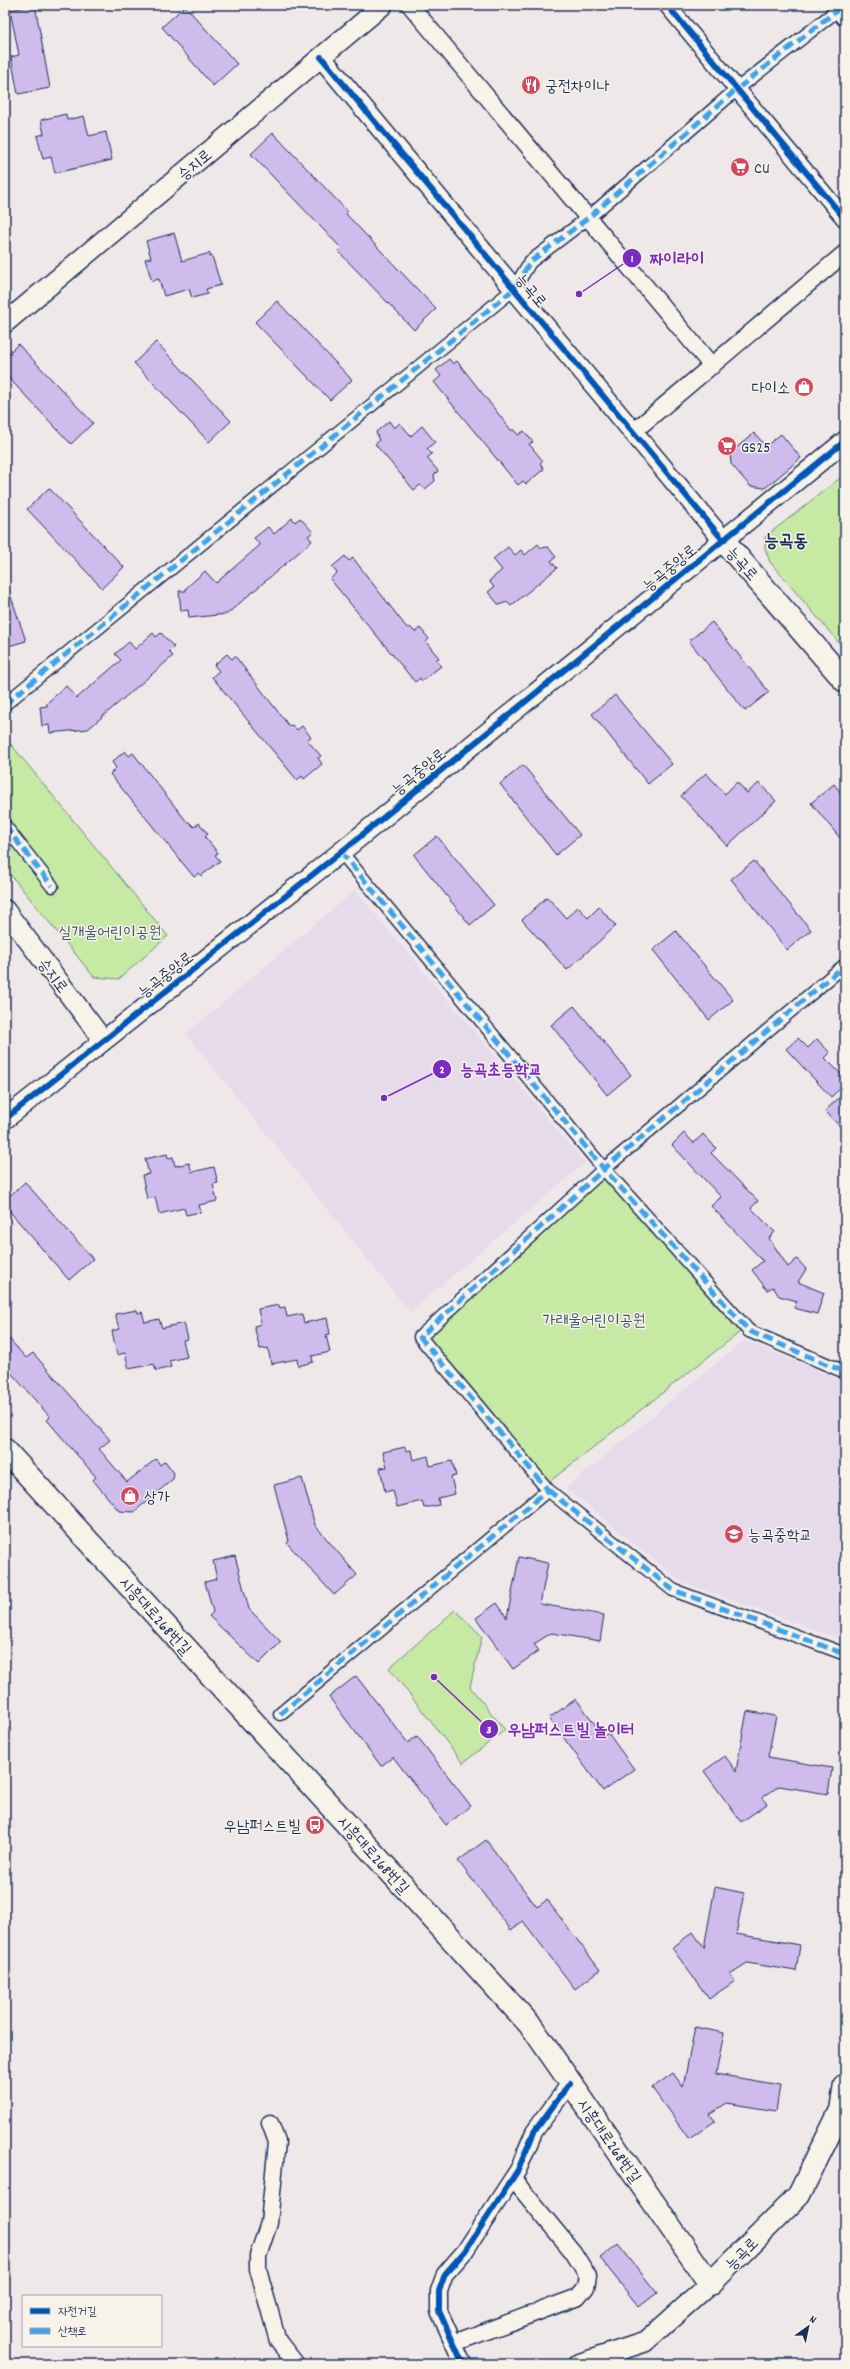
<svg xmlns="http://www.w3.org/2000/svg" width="850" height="2369" font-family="Dekko,'Poor Story',sans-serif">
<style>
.built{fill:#e6dbea}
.green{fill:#c6e9a3;stroke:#708c80}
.building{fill:#d0bcec;stroke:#1b2f5e}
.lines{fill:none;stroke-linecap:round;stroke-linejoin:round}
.pedestrian-casing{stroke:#1b2f5e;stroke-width:15}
.minor-casing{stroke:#1b2f5e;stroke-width:19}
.tertiary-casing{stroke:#1b2f5e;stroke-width:22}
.secondary-casing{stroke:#1b2f5e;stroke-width:25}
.pedestrian{stroke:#f7f3e8;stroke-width:12}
.minor{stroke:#f7f3e8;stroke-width:16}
.tertiary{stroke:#f7f3e8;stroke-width:19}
.secondary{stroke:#f7f3e8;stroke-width:22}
.quiet{stroke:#3da3ed;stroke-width:5;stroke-dasharray:10 5;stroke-linecap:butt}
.cycleway-casing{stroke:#f7f3e8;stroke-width:8}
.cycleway{stroke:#0057b8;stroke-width:6}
.labels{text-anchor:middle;stroke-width:3;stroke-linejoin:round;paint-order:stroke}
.poi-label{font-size:16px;fill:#1b2f5e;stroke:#f7f3e8;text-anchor:start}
.street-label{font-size:16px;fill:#1b2f5e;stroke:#f7f3e8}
.park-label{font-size:16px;fill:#3d546c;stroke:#f7f3e8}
.quarter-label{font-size:18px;font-weight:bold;fill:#1b2f5e;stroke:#f7f3e8}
.leader{fill:none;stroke:#7b2cbf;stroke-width:1.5}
.callout-dot{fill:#7b2cbf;stroke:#f7f3e8;stroke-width:1.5}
.mark-label{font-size:12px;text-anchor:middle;font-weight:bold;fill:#fff}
.callout-label{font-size:17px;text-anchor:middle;font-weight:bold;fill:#7b2cbf;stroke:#f7f3e8;stroke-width:3;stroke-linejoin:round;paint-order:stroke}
</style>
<rect width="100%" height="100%" fill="#efe8e9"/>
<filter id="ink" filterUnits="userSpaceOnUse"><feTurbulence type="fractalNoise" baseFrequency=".025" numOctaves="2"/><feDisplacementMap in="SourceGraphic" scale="8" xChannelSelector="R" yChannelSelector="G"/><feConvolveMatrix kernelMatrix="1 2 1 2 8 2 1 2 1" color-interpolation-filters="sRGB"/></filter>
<g filter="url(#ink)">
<path class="built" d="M355,890L585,1163L410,1312L186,1034Z
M744,1340L845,1382V1641L680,1581L566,1488Z"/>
<path class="green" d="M845,474V650L770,562L765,548V537Z
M5,737L168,936L119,979L94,977L5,868Z
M603,1177L740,1332L549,1482L424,1335Z
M455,1610L482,1636L470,1687L505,1730L463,1763L389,1668Z"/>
<path class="building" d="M35,5L50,88L18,94L11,57L19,55L10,10Z
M185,6L237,64L213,86L162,27Z
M66,114L67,120L84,116L89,136L106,132L112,160L55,173L51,157L43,159L37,136L44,134L41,120Z
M273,133L348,212L346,214L436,309L414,330L338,251L341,248L251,154Z
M174,233L182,261L210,253V257L212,256L221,285L206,289L208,294L192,298L189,289L164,296L159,279L152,281L145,259L151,258L146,241Z
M277,301L352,380L330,400L255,322Z
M156,342L231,421L209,442L134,363Z
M18,344L93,423L71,444L5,374V357Z
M449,359L453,364L457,361L511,430H514L518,435L524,431L533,442L529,444L543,461L540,463L544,469L526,484L523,481L518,485L434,382L441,376L436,370Z
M389,421L394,428L400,423L411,436L422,426L435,442L427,449L432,454L427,458L438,471L434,475L435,481L425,489L420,485L414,490L375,444L379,441L376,432Z
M754,433L766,446L781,434L801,458L765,488L750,486L731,464L730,453Z
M49,488L124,567L102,588L27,509Z
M292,518L295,522L300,518L313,532L308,536L312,541L227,614L189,618L188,610L181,611L179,591H186V588L205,571L216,583L260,545L254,538L268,527L274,534Z
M538,544L541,548L548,547L556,557L551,561L557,568L511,606L507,602L499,605L488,592L494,587L489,581L502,570L493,559L508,547L515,555L521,550L525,555Z
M345,556L349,561L353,558L407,628L410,627L415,632L420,628L429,639L426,642L439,658L436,660L441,666L422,681L420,678L415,682L330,579L337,573L332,567Z
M5,588H8L26,641L5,647Z
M712,622L769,692L745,711L689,641Z
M153,633L156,637L161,633L174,647L169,652L173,656L88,729L50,733L49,725L42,726L40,707L47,706V703L66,686L77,698L121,660L115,654L129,642L135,649Z
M227,654L232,659L235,656L289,726L292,725L297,730L302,726L311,737L307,740L321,756L318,758L322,764L304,779L302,776L297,780L212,677L219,671L214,665Z
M615,695L672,764L648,784L592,714Z
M125,751L129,756L133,753L187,822H189L194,827L199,823L208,834L205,837L218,853L215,855L220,861L201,876L199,873L194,877L110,774L116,768L112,762Z
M523,765L580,835L556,855L500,784Z
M706,773L725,794L737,782L747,793L759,783L776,801L727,846L681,796Z
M834,784L845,798V844L811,803Z
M437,836L494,905L470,925L414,855Z
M754,861L811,930L787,950L731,879Z
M547,897L566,918L578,907L588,918L599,907L616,926L567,970L522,920Z
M676,931L733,1000L709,1020L653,950Z
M574,1006L631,1075L607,1095L551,1025Z
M798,1038L808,1048L817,1039L830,1053L825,1058L845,1078V1084L831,1097L786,1049Z
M845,1092V1132L825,1111Z
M684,1133L694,1143L703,1134L716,1148L711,1153L758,1201L751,1208L775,1232L769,1238L788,1267L797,1259L806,1269L798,1282L824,1293L817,1314L794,1308L797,1301L779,1296L773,1287L767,1290L752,1270L763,1261L711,1206L721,1197L672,1145Z
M167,1154L168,1158L173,1157L175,1166L189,1163L192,1172L214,1167L218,1183L213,1184L217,1201L199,1205L201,1212L186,1215L184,1208L159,1214L155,1197L147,1199L142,1175L149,1174L145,1159Z
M25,1182L93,1259L69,1280L5,1206V1200Z
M279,1305L280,1308L285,1307L287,1317L302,1314L304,1323L327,1318L330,1334L326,1335L330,1352L312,1356L313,1362L298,1366L297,1359L271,1364L268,1348L260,1349L254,1326L261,1324L258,1309Z
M137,1310L138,1313L142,1312L145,1322L159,1319L162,1328L184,1323L188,1339L183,1340L187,1357L169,1361L171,1367L156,1371L154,1364L129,1369L125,1353L117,1355L112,1331L119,1329L115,1314Z
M5,1334L26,1358L33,1353L110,1440L99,1449L127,1482L156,1459L160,1465L165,1461L174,1473L173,1479L134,1512L119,1511L93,1480L96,1477L47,1420L50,1417L5,1366Z
M405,1447L406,1451L411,1450L413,1460L428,1456L430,1466L452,1461L456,1476L451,1477L455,1494L438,1498L439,1505L424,1508L422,1501L397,1507L393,1490L385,1492L380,1468L387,1467L383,1452Z
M302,1478L315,1525L357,1575L334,1595L287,1543L289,1541L274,1485Z
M235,1556L249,1609L281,1642L259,1664L209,1616L213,1612L205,1582L217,1579L213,1561Z
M519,1557L548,1563L540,1604L604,1615L600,1641L551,1633L534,1644L539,1651L513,1669L476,1618L497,1603L507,1618Z
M356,1676L408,1743L417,1736L471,1806L446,1825L393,1757L381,1766L329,1697Z
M576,1699L604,1736L608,1733L634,1769L603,1791L549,1718Z
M747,1711L776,1716L768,1757L832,1768L828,1794L779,1786L762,1798L767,1804L741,1822L704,1771L725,1756L736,1771Z
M486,1840L537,1907L547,1900L600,1970L575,1989L523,1921L511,1930L458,1861Z
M715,1887L744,1893L736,1934L800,1945L796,1971L747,1963L730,1974L735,1981L709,1999L672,1948L693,1932L704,1948Z
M695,2027L724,2033L716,2074L780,2085L776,2111L727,2103L710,2114L715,2121L689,2139L652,2088L673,2073L683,2087Z
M618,2244L657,2293L639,2307L600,2258Z"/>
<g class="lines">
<defs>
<path id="pedestrian" d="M5,704L514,289L530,262L588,218L737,89L844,5
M5,826L52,886
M341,852L604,1169L749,1331L845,1372
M548,1490L673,1590L845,1654
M280,1714L548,1490L420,1337L604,1169L845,965"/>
<path id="minor" d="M410,5L712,366
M667,5L845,219
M633,432L845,253
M270,2123L277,2142L269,2223L258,2256V2269L278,2341L296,2364
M454,2343L578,2297L586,2287L588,2276L573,2252L513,2179
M463,2364L439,2311V2291L445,2274L465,2251L518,2170L534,2132L570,2083"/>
<path id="tertiary" d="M836,5L845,16
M321,57L723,540
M5,323L383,5
M5,910L103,1040
M5,1119L341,852L845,441
M578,2364L645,2342L710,2284"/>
<path id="secondary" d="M723,540L845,681
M5,1450L532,2027L710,2284L799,2195L841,2110L845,2085"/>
</defs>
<use href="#pedestrian" class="pedestrian-casing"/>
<use href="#minor" class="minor-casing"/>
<use href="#tertiary" class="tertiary-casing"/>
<use href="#secondary" class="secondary-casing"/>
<use href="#pedestrian" class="pedestrian"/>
<use href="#minor" class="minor"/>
<use href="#tertiary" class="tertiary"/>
<use href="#secondary" class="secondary"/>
<path class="quiet" d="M5,704L514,289L530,262L588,218L737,89L844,5
M5,826L52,886
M341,852L604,1169L749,1331L845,1372
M548,1490L673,1590L845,1654
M280,1714L548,1490L420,1337L604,1169L845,965"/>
<defs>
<path id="cycleway" d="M667,5L845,219
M321,57L723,540
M5,1119L341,852L845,441
M463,2364L439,2311V2291L445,2274L465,2251L518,2170L534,2132L570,2083"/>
</defs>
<use href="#cycleway" class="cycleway-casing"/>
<use href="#cycleway" class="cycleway"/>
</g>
</g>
<defs>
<symbol id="restaurant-disc" viewBox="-11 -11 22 22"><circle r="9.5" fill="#d1495b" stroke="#f7f3e8"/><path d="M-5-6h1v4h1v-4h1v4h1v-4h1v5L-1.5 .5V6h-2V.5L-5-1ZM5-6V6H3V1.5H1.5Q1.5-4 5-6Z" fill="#fff"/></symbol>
<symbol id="supermarket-disc" viewBox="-11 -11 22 22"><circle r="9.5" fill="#d1495b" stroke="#f7f3e8"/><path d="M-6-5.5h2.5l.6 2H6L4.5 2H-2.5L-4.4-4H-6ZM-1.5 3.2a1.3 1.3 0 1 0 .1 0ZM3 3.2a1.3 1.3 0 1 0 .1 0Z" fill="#fff"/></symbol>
<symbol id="shop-disc" viewBox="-11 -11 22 22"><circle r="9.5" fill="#d1495b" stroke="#f7f3e8"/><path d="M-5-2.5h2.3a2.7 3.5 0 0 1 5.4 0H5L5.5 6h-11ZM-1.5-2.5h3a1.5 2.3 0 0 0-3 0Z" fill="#fff"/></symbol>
<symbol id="school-disc" viewBox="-11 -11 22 22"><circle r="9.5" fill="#d1495b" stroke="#f7f3e8"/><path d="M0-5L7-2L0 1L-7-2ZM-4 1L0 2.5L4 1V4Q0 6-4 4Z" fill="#fff"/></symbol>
<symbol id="bus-disc" viewBox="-11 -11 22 22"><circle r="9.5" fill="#d1495b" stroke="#f7f3e8"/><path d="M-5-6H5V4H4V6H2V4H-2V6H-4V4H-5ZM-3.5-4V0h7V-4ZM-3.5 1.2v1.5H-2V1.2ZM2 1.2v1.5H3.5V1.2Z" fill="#fff"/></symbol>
</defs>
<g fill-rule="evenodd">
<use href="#restaurant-disc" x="520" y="74" width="22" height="22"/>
<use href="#supermarket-disc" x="729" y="156" width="22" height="22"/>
<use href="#shop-disc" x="793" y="376" width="22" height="22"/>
<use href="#supermarket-disc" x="716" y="435" width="22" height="22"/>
<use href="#shop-disc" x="119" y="1485" width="22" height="22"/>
<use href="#school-disc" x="723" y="1523" width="22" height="22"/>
<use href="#bus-disc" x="304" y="1814" width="22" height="22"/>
</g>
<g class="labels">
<g class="poi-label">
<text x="545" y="91">궁전차이나</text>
<text x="754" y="173">CU</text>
<text x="790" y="393" text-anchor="end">다이소</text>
<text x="741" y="452">GS25</text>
<text x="144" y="1502">상가</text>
<text x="748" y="1540">능곡중학교</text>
<text x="301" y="1831" text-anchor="end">우남퍼스트빌</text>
</g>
<g class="street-label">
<text transform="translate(194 164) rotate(-40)" y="6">승지로</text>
<text transform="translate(532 290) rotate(50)" y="6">능곡로</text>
<text transform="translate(743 563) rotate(49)" y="6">능곡로</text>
<text transform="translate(669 567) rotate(-39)" y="6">능곡중앙로</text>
<text transform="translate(418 771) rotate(-39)" y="6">능곡중앙로</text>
<text transform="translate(165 974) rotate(-38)" y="6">능곡중앙로</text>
<text transform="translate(54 975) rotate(53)" y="6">승지로</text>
<text transform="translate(156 1615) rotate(48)" y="6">시흥대로268번길</text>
<text transform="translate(374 1854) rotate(48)" y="6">시흥대로268번길</text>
<text transform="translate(610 2140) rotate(55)" y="6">시흥대로268번길</text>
<text transform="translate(741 2253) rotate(-45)" y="6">능곡로</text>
</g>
<g class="park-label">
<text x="110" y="937">실개울어린이공원</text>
<text x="594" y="1325">가래울어린이공원</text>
</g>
<g class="quarter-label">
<text x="786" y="546">능곡동</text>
</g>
</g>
<path class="leader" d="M579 294L632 258M384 1098L442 1069M434 1677L489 1729"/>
<g class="callout-dot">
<circle cx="579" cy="294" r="4"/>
<circle cx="384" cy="1098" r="4"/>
<circle cx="434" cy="1677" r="4"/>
<circle cx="632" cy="258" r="10"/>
<circle cx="442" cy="1069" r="10"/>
<circle cx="489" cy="1729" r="10"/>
</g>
<g class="mark-label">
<text x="632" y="262">1</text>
<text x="442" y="1073">2</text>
<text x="489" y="1733">3</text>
</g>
<g class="callout-label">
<text x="677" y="264">짜이라이</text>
<text x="501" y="1075">능곡초등학교</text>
<text x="571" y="1735">우남퍼스트빌 놀이터</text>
</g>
<rect width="850" height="2369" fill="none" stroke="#f7f3e8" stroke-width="20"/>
<rect x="10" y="10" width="830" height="2349" fill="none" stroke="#1b2f5e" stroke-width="1.5" filter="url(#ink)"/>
<rect x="22" y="2295" width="140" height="52" fill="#f7f3e8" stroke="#9fa5b1"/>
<rect x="30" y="2308" width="20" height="6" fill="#0057b8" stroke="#9fa5b1"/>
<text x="58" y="2315" font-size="12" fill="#1b2f5e">자전거길</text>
<rect x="30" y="2328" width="20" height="6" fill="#3da3ed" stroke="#9fa5b1"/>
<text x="58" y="2335" font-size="12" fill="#1b2f5e">산책로</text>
<g transform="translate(808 2327) rotate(33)" stroke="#f7f3e8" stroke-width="3" paint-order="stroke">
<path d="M0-3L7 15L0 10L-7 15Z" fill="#1b2f5e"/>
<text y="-6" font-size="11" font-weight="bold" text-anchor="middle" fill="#1b2f5e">N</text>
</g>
</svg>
